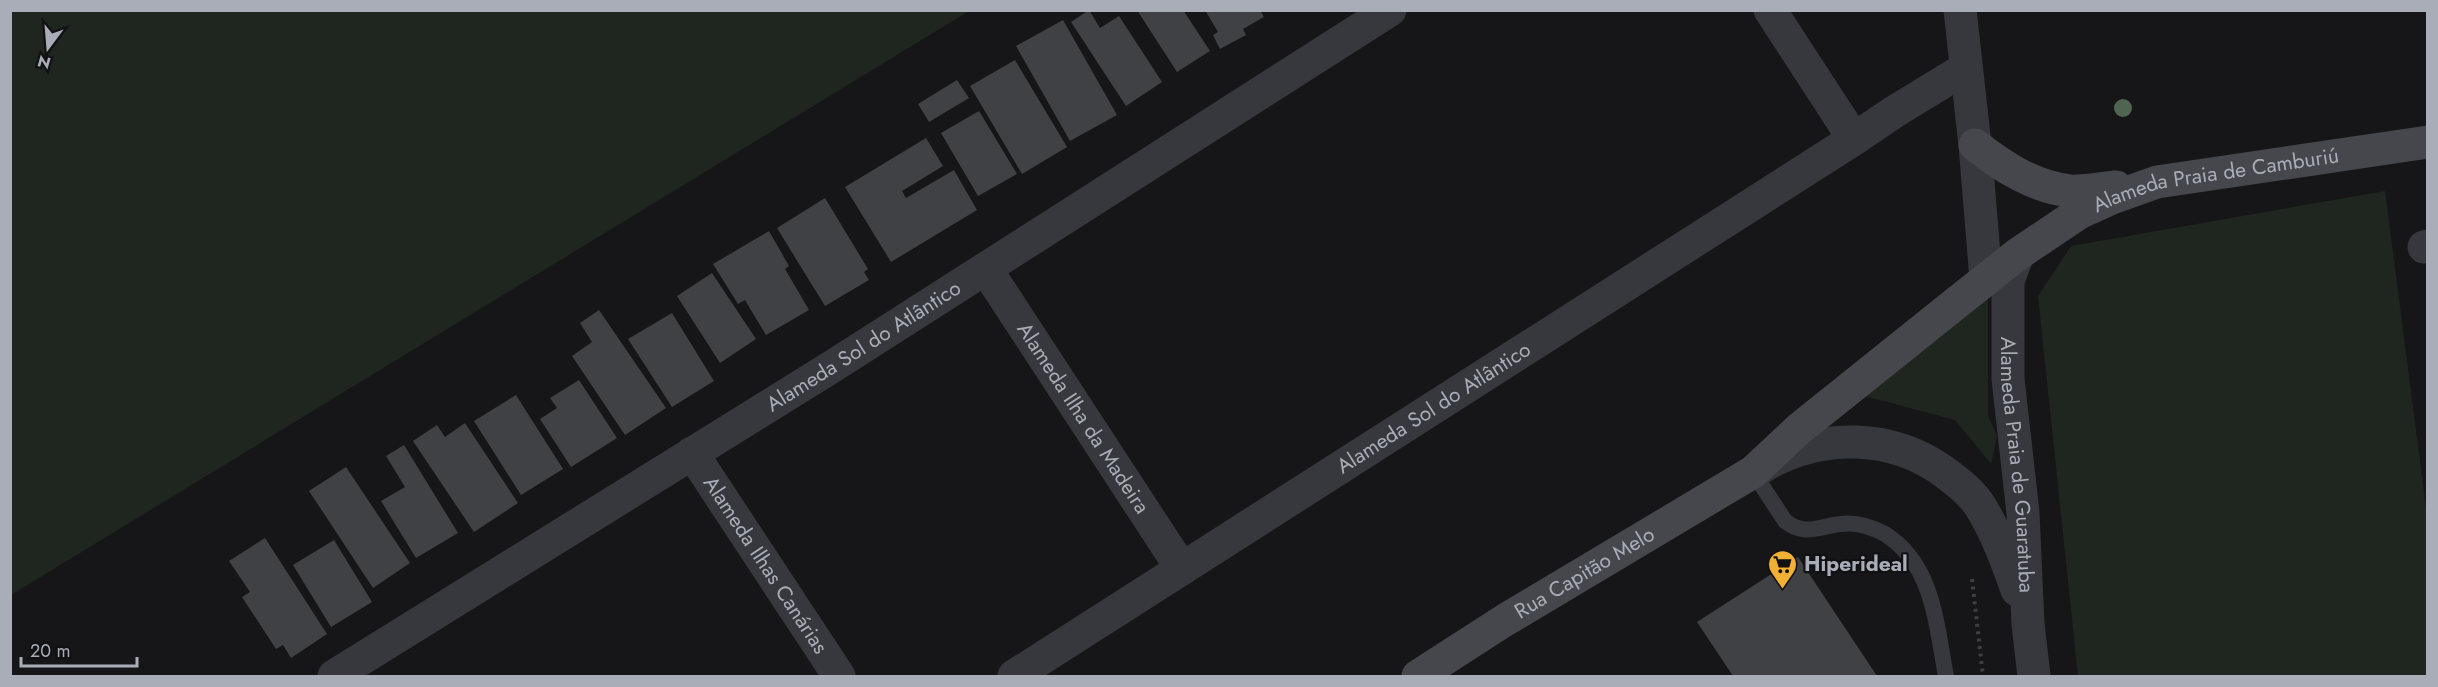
<svg xmlns="http://www.w3.org/2000/svg" width="2438" height="687" font-family="Jost,sans-serif">
<style>
.green{fill:#1e261f}
.building{fill:#404145}
.lines{fill:none;stroke-linecap:round;stroke-linejoin:round}
.path{stroke:#3d3f44;stroke-width:4;stroke-dasharray:3 4.5;stroke-linecap:butt}
.service{stroke:#37383d;stroke-width:16}
.minor{stroke:#37383d;stroke-width:33}
.tertiary{stroke:#37383d;stroke-width:33}
.secondary{stroke:#45474d;stroke-width:33}
.tree{fill:#506452}
.labels{text-anchor:middle;stroke-width:4.5;stroke-linejoin:round;paint-order:stroke}
.street-label{font-size:21px;fill:#a8adb8;stroke:#111113}
.poi-label{font-size:21px;font-weight:bold;fill:#a8adb8;stroke:#111113;text-anchor:start}
</style>
<rect width="100%" height="100%" fill="#161618"/>
<path class="green" d="M11,10H969V11L11,595Z
M2385,191L2427,515V676H2078L2038,296L2071,246Z
M1988,297V416L1997,436L1991,464L1955,420L1857,394Z"/>
<path class="building" d="M1089,10L1100,28L1119,16L1162,82L1126,106L1071,22Z
M1137,10H1183L1210,51L1177,72Z
M1205,10H1260L1264,17L1243,29L1246,35L1220,49L1213,35L1218,32Z
M1063,20L1117,115L1070,141L1016,46Z
M1015,60L1067,147L1022,174L970,86Z
M957,80L969,98L929,122L918,104Z
M979,111L1017,174L978,196L941,133Z
M926,138L943,166L902,191L906,198L954,170L977,210L891,262L845,187Z
M825,198L868,269L864,272L869,280L825,306L777,228Z
M769,231L789,266L785,269L809,310L766,335L745,300L738,304L713,264Z
M712,273L756,339L720,363L677,296Z
M599,310L666,408L625,435L572,356L592,342L580,323Z
M672,313L714,381L672,407L628,339Z
M579,380L617,438L571,467L540,419L557,408L550,398Z
M516,395L563,469L521,495L474,421Z
M465,423L518,503L474,532L413,441L437,425L445,437Z
M404,445L458,533L416,558L381,501L405,487L386,456Z
M346,467L410,563L373,588L309,491Z
M265,538L327,634L291,658L283,645L276,649L242,597L250,592L229,561Z
M334,540L372,602L331,627L293,565Z
M1798,557L1877,676H1733L1697,622Z"/>
<g class="lines">
<path class="path" d="M1972,579L1983,676"/>
<path class="service" d="M1753,472L1785,521C1805,537 1819,526 1841,524C1856,522 1872,527 1885,534C1934,565 1936,625 1946,676"/>
<g class="minor">
<path d="M1770,10L1854,139"/>
<path d="M1960,10L1975,145L1986,279"/>
<path d="M2424,247L2428,246"/>
<path id="s1" d="M986,269L1182,569"/>
<path id="s2" d="M692,453L839,676"/>
<path id="s3" d="M334,676L833,366L1390,10"/>
<path id="s4" d="M1014,676L1854,139L1894,112L1966,68"/>
</g>
<g class="tertiary">
<path id="s5" d="M2018,254L2008,281V379L2023,513L2028,624L2034,676"/>
<path d="M1762,467C1820,432 1893,433 1947,474C1959,483 1972,493 1980,506C1996,531 2007,562 2017,590"/>
</g>
<g class="secondary">
<path d="M1975,145C2003,167 2034,187 2070,191C2085,192 2102,188 2116,187"/>
<path id="s6" d="M1418,676L1505,620L1753,472L1799,429L1960,300L2018,254L2079,213L2112,198L2157,182L2428,142"/>
</g>
</g>
<circle class="tree" cx="2123" cy="108" r="9"/>
<defs>
<symbol id="supermarket-pin" viewBox="-11 -11 22 30"><path d="M0 17L-7.5 6A9.5 9.5 0 1 1 7.5 6Z" fill="#f2b134" stroke="#111113"/><path d="M-6-5.5h2.5l.6 2H6L4.5 2H-2.5L-4.4-4H-6ZM-1.5 3.2a1.3 1.3 0 1 0 .1 0ZM3 3.2a1.3 1.3 0 1 0 .1 0Z" fill="#111"/></symbol>
</defs>
<g fill-rule="evenodd">
<use href="#supermarket-pin" x="1766" y="548" width="33" height="45"/>
</g>
<g class="labels">
<g class="street-label">
<text dy="7" stroke="none"><textPath href="#s6" startOffset="951">Alameda Praia de Camburiú</textPath></text>
<text dy="7" stroke="none"><textPath href="#s3" startOffset="624">Alameda Sol do Atlântico</textPath></text>
<text dy="7" stroke="none"><textPath href="#s4" startOffset="498">Alameda Sol do Atlântico</textPath></text>
<text dy="7" stroke="none"><textPath href="#s1" startOffset="178">Alameda Ilha da Madeira</textPath></text>
<text dy="7" stroke="none"><textPath href="#s5" startOffset="213">Alameda Praia de Guaratuba</textPath></text>
<text dy="7" stroke="none"><textPath href="#s2" startOffset="134">Alameda Ilhas Canárias</textPath></text>
<text dy="7" stroke="none"><textPath href="#s6" startOffset="196">Rua Capitão Melo</textPath></text>
</g>
<g class="poi-label">
<text x="1804" y="571">Hiperideal</text>
</g>
</g>
<rect width="2438" height="687" fill="none" stroke="#a8adb8" stroke-width="24"/>
<g transform="translate(48 48) rotate(196)" stroke="#111113" stroke-width="4.5" paint-order="stroke">
<path d="M0-4.5L10 22L0 15L-10 22Z" fill="#a8adb8"/>
<text y="-9" font-size="16" font-weight="bold" text-anchor="middle" fill="#a8adb8">N</text>
</g>
<path d="M21 657v9h116v-9" fill="none" stroke="#a8adb8" stroke-width="3"/>
<text x="30" y="657" font-size="18" fill="#a8adb8" stroke="#111113" stroke-width="4.5" paint-order="stroke">20 m</text>
</svg>
